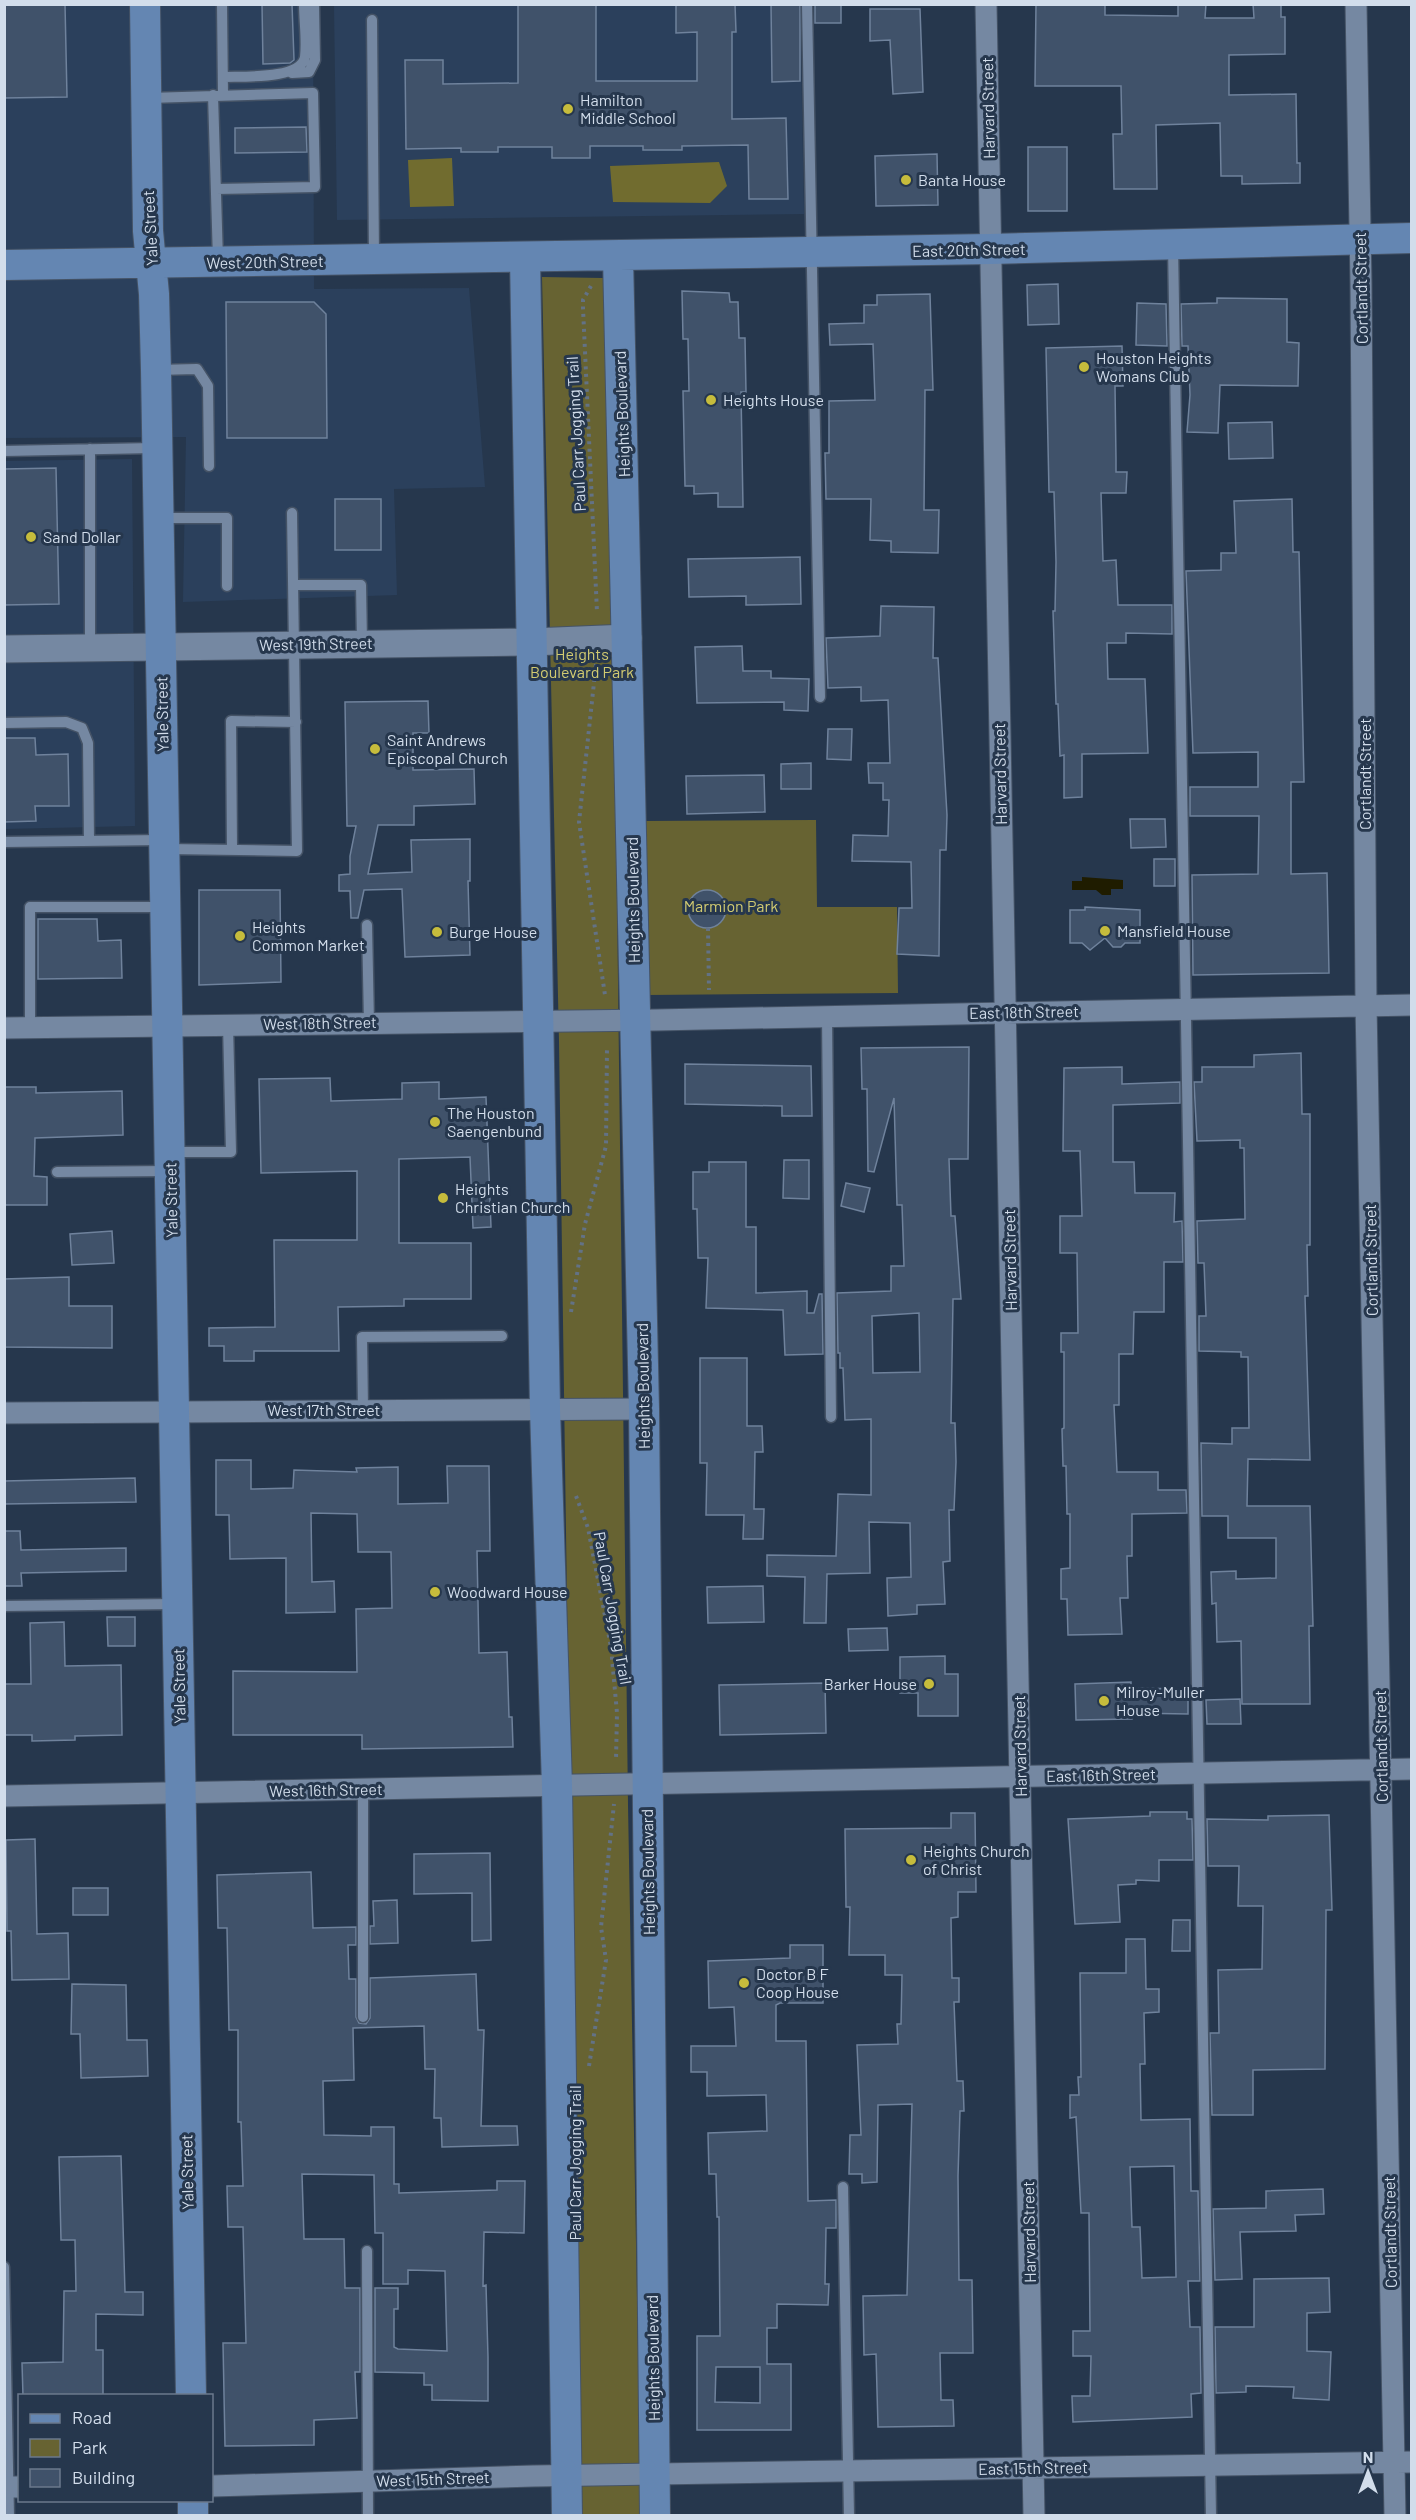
<svg xmlns="http://www.w3.org/2000/svg" width="1416" height="2520" font-family="Barlow,sans-serif">
<style>
.built{fill:#2b405c}
.green{fill:#676332}
.forest{fill:#716c2f}
.water{fill:#1f1c00}
.building{fill:#40526a;stroke:#6f829c;stroke-width:1.5;fill-rule:evenodd}
.lines{fill:none;stroke-linecap:round;stroke-linejoin:round}
.service-casing{stroke:#455366;stroke-width:13}
.minor-casing{stroke:#455366;stroke-width:23}
.tertiary-casing{stroke:#455366;stroke-width:29}
.secondary-casing{stroke:#455366;stroke-width:32}
.path{stroke:#637285;stroke-width:4;stroke-dasharray:3 4.5;stroke-linecap:butt}
.service{stroke:#7588a2;stroke-width:10}
.minor{stroke:#7588a2;stroke-width:21}
.tertiary{stroke:#7588a2;stroke-width:27}
.secondary{stroke:#6486b2;stroke-width:30}
.poi-dot{fill:#c6bc3c;stroke:#26374d;stroke-width:2}
.labels{text-anchor:middle;stroke-width:6;stroke-linejoin:round;paint-order:stroke}
.poi-label{font-size:16px;fill:#d2ddeb;stroke:#26374d;text-anchor:start}
.street-label{font-size:16px;fill:#d2ddeb;stroke:#26374d}
.park-label{font-size:16px;fill:#d2cb71;stroke:#26374d}
</style>
<rect width="100%" height="100%" fill="#26374d"/>
<path class="built" d="M4,5H313L314,289L469,288L485,487L394,489L397,595L183,602L186,437L5,438Z
M334,5H800L804,214L337,220Z
M132,459L135,826L5,829L4,461Z"/>
<path class="green" d="M542,277L603,278L614,652L628,1805L641,2516L580,2515L559,1041Z
M816,820L817,907H897L898,993L647,995L646,821Z"/>
<path class="forest" d="M452,158L454,206L410,207L408,160Z
M719,162L727,186L710,203L613,202L610,166Z"/>
<path class="water" d="M1082,877L1123,880V889H1111V895H1102L1096,890H1072V881H1082Z"/>
<path class="building" d="M4,4H65L67,97L4,98Z
M262,4H292L294,60L290,63L263,64Z
M518,4H596V81H697V32L676,33V4H735L736,32H732V119L786,118L788,199H749L748,145L682,146V150H643V146H590V158H552V147H498V152H461V148L406,149L405,60H443V84L518,83Z
M771,4H800V81L772,82Z
M815,4H841V23H815Z
M1036,4H1105V15L1178,16V4H1206L1205,18H1254L1253,4H1281V17H1285V54L1229,55V95L1296,94L1297,163H1300V183L1242,184V176H1221L1220,123L1156,125L1157,189H1114L1113,134H1122L1121,86H1035Z
M870,9H920L923,92L893,94L890,40L870,41Z
M306,127L307,152L235,153V128Z
M1028,147H1067V211H1028Z
M937,154L938,205L876,206L875,156Z
M1058,284L1059,324L1028,325L1027,285Z
M682,291L729,293L730,302H738L739,338H745L746,392H741L743,507H718V493L694,494V486H685L683,391H689L688,339H683Z
M930,294L933,390H925L924,510H939L938,553L891,552V541L870,540L871,499H826L825,453H829V401L875,400L873,344L830,345L829,324L864,323V305H877V295Z
M1217,298L1287,299V342L1299,343L1298,386L1220,385L1218,433L1187,432L1190,395L1188,346H1182L1181,304L1217,303Z
M226,302H314L326,314L327,438H227Z
M1137,303L1166,304L1167,346L1136,345Z
M1122,346L1123,386H1115L1116,459V472H1127L1126,493H1101L1103,561L1116,560L1118,605H1172V634L1126,633V643H1107L1108,679H1145L1148,753L1082,754V797L1064,798V755L1060,756L1058,704H1056L1053,611H1055L1056,562L1054,492H1049L1046,348Z
M1272,422L1273,458L1229,459L1228,423Z
M56,468L59,604L4,605V469Z
M335,499H381V550H335Z
M1292,499L1293,552H1299L1304,782H1291V874L1327,873L1329,973L1193,975L1192,875L1258,874L1259,816H1190V787H1258V752L1193,753L1186,571L1221,570V553H1236L1234,501Z
M800,557L801,604L746,605V596L689,597L688,559Z
M881,606L934,607L933,658H938L947,815L946,850H940L939,956L897,954L899,908H912L911,862L852,861L853,835L888,836L889,800H883V783H869L868,763H890L888,700L861,701V687L828,688L826,638L880,636Z
M742,646L743,671H771V678L809,679L808,711L784,710V702L697,703L695,647Z
M428,701L429,733H413V770L474,769L475,804L414,806V825H378L368,874L412,872L411,840L470,839V881H468L470,955L405,957L402,889L364,890L358,918H351L350,891H339V875L350,874V856L356,826H347L345,702Z
M828,729H852L851,760L827,759Z
M4,738H35L36,755L68,754L69,806H35L36,821L4,822Z
M811,763V789H781V764Z
M764,775L765,812L687,814L686,776Z
M1130,819H1165L1166,847L1131,848Z
M1154,859H1175V886H1154Z
M688 909a19 19 0 1 1 38 0a19 19 0 1 1-38 0Z
M199,890H280L281,982L199,985Z
M1085,907L1140,910V943H1125L1121,947H1113L1105,938L1090,950L1082,943H1070V910H1085Z
M38,919H97L98,941L121,940L122,978L38,979Z
M969,1047L968,1159H949L951,1216H955L961,1299H953L951,1423H955L956,1462L954,1510H949L950,1561L943,1562L945,1604L917,1605V1614L888,1616L887,1578L911,1577L910,1523L869,1522L870,1573L827,1574L826,1623H804L805,1577L767,1576V1555L836,1556L838,1494L871,1495V1419L845,1420L843,1368H840V1353H838L837,1293L891,1291V1266H904L902,1205H897L894,1098L874,1172L868,1171L867,1089H862L861,1048ZM919,1313L920,1372L873,1373L872,1316Z
M1301,1053L1302,1114H1310V1245H1307L1308,1296H1305L1310,1460L1248,1459L1247,1506H1310L1313,1626H1309L1310,1704H1242L1241,1641L1217,1642L1216,1603L1212,1604L1211,1572L1236,1571V1579L1276,1578V1538H1228V1516H1202L1201,1443L1232,1444V1428H1249L1248,1357H1241V1352L1199,1351V1316H1206L1204,1263H1198L1197,1221L1245,1219L1244,1148H1240V1140L1197,1141L1194,1082H1202V1067H1254V1055Z
M685,1064L811,1066L812,1116H782V1106L685,1104Z
M1122,1067V1084L1180,1082V1103L1113,1105V1162H1134L1135,1193H1175L1174,1222L1182,1221L1183,1262H1164V1312H1134L1133,1354H1119V1405H1114L1117,1472H1158V1490H1186L1187,1513L1132,1514V1556H1127L1128,1598H1120L1122,1634L1068,1635L1067,1599H1061V1569L1070,1568V1514H1067L1066,1466H1063L1062,1429L1064,1428V1352H1061V1333H1078L1077,1253H1060V1216H1082L1080,1151H1063L1064,1068Z
M330,1078L331,1101L402,1099V1083L439,1082V1099L486,1097L491,1227L473,1228L470,1157L399,1159V1243H471V1299H404V1306L338,1307L339,1351H254V1361H224V1346H209V1328L275,1327L274,1240H357V1171L261,1173L259,1079Z
M4,1087H36V1093L122,1091L123,1135L35,1138L34,1176L47,1177V1205H4Z
M784,1160H809V1199L783,1198Z
M709,1162H746V1227H756V1293L807,1291V1313H814L819,1294H822L823,1354L785,1355L783,1310L706,1308L708,1258H698L697,1209H693V1172H709Z
M846,1183L870,1188L864,1212L841,1206Z
M112,1231L114,1263L72,1265L70,1234Z
M69,1277V1306H112V1348L4,1347V1279Z
M700,1358H747V1426H762L763,1452H755L754,1509H764L763,1539H743L744,1515H706L707,1463H700Z
M216,1460H251V1489L293,1488L294,1470L357,1472L356,1468L398,1467V1504L448,1503L447,1466H489L490,1551H477L479,1653L507,1652L509,1717H512L513,1747L362,1749V1735H233V1671L357,1672L356,1609L392,1608L391,1552H358L357,1514L311,1513L312,1582L334,1581L335,1612L286,1613V1558L230,1559L229,1515H216Z
M135,1478L136,1502L4,1504V1481Z
M4,1531H20L21,1550L126,1548V1571L21,1573L22,1586H4Z
M763,1586L764,1622L708,1623L707,1587Z
M107,1617H135V1646H108Z
M64,1622L65,1666L121,1665L122,1735L75,1736V1740L32,1741V1735H4V1684H31L30,1623Z
M887,1628L888,1650L849,1651L848,1629Z
M945,1656V1674H958V1716H918V1693H900V1657Z
M1131,1682V1688L1188,1689V1714L1132,1713V1719L1076,1720L1075,1684Z
M825,1683L826,1733L720,1735L719,1685Z
M1240,1699L1241,1724H1207L1206,1700Z
M1150,1812H1187V1819H1192L1193,1860H1159V1881L1136,1880V1884L1118,1885L1120,1922L1075,1924L1068,1819L1150,1816Z
M951,1813H975L976,1892H958V1917L951,1918L952,1978H959V2002H954L957,2081H963L964,2111H960L958,2176L959,2280H972L973,2353H940L941,2400H953L954,2426L878,2427L876,2354L864,2355L863,2296L907,2295L912,2104L878,2105L877,2182L862,2183V2174H849L850,2135H861L857,2045L898,2044L897,2024H901L902,1975H885V1955H849L850,1907H846L845,1829L951,1828Z
M1329,1815L1332,1910H1326L1325,2069L1253,2070V2115H1212L1210,2033H1219L1218,1970L1262,1969L1263,1906H1238L1239,1866H1208L1207,1819L1268,1820V1816Z
M35,1839L37,1934L68,1933L69,1979L12,1980L11,1931H7L6,1840Z
M490,1853L491,1940L472,1941V1893L414,1894V1854Z
M311,1872L313,1928L356,1927V1945H348L349,1979H356V2017L359,2023L366,2024L370,2018V1978L476,1974L478,2030H484L481,2126H517L518,2145L442,2147L441,2118H434L435,2069H425L424,2026L353,2028L354,2080L323,2081L324,2135L371,2136V2127H394V2184H399V2193L497,2190V2181H525L524,2233L484,2232L483,2286L486,2285L488,2357V2401L432,2400V2385H424V2373L375,2372V2288H398V2309H394V2347L398,2349L447,2351L445,2271L408,2270V2284H383V2233H375L374,2175L302,2174L304,2239H344L345,2288H360V2372H355L357,2418L314,2420V2445L225,2446L223,2343H246L243,2227H228L227,2186H243L241,2122H238V2030H229L227,1928H218L217,1875Z
M73,1888H108V1915H73Z
M397,1900L398,1943L370,1944V1926H374L373,1901Z
M1173,1920H1190V1951H1172Z
M1126,1939H1145L1146,1989H1159V2012L1144,2013L1145,2064H1140L1141,2120L1190,2119L1191,2191H1198L1200,2281H1188L1190,2327H1200L1201,2393L1191,2394L1192,2417L1073,2422L1072,2396H1090L1091,2356H1073V2331H1090L1089,2213H1081L1076,2117L1070,2118V2095H1079L1078,2077H1081L1080,1973H1126ZM1174,2166L1176,2277L1142,2278L1140,2227H1132L1130,2167Z
M790,1945H823V2003H780L776,2005V2041H806L808,2201L836,2200V2228H826L825,2284H829L828,2305L777,2304V2328H767V2364H791V2430H697V2336H720L719,2217H717L716,2174H709L708,2133L767,2131L766,2095L707,2096V2072H691V2046H736L734,2007L709,2008L708,1961L790,1958ZM716,2367H760V2403L715,2402Z
M72,1984L126,1985L127,2040H147L148,2076L81,2078L80,2034H71Z
M121,2156L125,2292H143V2315L96,2314V2350H103V2396H23L22,2363L63,2362L64,2291H76L75,2240H61L59,2157Z
M1323,2189L1324,2214L1295,2215L1296,2231L1240,2232L1242,2279L1215,2280L1213,2209L1266,2208V2191Z
M1329,2278L1330,2312L1307,2313V2351L1331,2352L1329,2400L1293,2398L1294,2387L1246,2386V2392L1216,2393L1215,2327H1254V2279Z"/>
<g class="lines">
<defs>
<path id="service" d="M222,4L223,95
M807,4L820,697
M372,20L374,257
M292,73L309,72L315,60L314,4
M223,77C241,76 301,80 305,57C307,40 304,21 304,4
M213,95L218,260
M149,98L313,93L315,187L216,189
M1173,245L1211,2516
M156,370L197,369L208,386L209,466
M90,449V647
M4,451L154,448
M159,518H227V586
M293,585H361L362,643
M4,723L66,722L82,728L88,743L89,841
M4,842L161,840
M167,849L297,851L292,513
M232,849L231,721L296,722
M367,925L369,1023
M827,1016L831,1417
M30,1027V907H162
M170,1152H231L228,1024
M57,1172L168,1171
M363,1409L362,1337L502,1336
M4,1606L175,1604
M363,2017V1790
M843,2187L849,2516
M367,2251L368,2516
M4,2267L9,2516"/>
<path id="minor" d="M986,4L1034,2516
M1356,4L1361,284L1366,1005L1395,2516
M4,1028L656,1020L1412,1005
M4,1413L644,1409
M4,1796L1412,1769
M212,2486L533,2476L1412,2462
M4,2487H20"/>
<path id="tertiary" d="M4,649L532,642L628,638"/>
<path id="secondary" d="M145,4L148,231L154,294L156,370L191,2396
M618,257L644,1409L655,2516
M525,258L545,1409L557,1786L567,2516
M4,265L990,249L1412,238
M193,2500V2516"/>
</defs>
<use href="#service" class="service-casing"/>
<use href="#minor" class="minor-casing"/>
<use href="#tertiary" class="tertiary-casing"/>
<use href="#secondary" class="secondary-casing"/>
<path class="path" d="M591,286L583,300V308L597,612
M596,664L579,822L605,995
M708,928L709,990
M571,1312L585,1224L606,1146L607,1047
M576,1496L588,1528L611,1647L617,1713L616,1760
M589,2066L606,1960L601,1927L614,1804"/>
<use href="#service" class="service"/>
<use href="#minor" class="minor"/>
<use href="#tertiary" class="tertiary"/>
<use href="#secondary" class="secondary"/>
</g>
<g class="poi-dot">
<circle cx="568" cy="109" r="6"/>
<circle cx="906" cy="180" r="6"/>
<circle cx="1084" cy="367" r="6"/>
<circle cx="711" cy="400" r="6"/>
<circle cx="31" cy="537" r="6"/>
<circle cx="375" cy="749" r="6"/>
<circle cx="1105" cy="931" r="6"/>
<circle cx="437" cy="932" r="6"/>
<circle cx="240" cy="936" r="6"/>
<circle cx="435" cy="1122" r="6"/>
<circle cx="443" cy="1198" r="6"/>
<circle cx="435" cy="1592" r="6"/>
<circle cx="929" cy="1684" r="6"/>
<circle cx="1104" cy="1701" r="6"/>
<circle cx="911" cy="1860" r="6"/>
<circle cx="744" cy="1983" r="6"/>
</g>
<g class="labels">
<g class="poi-label">
<text x="580" y="106">Hamilton<tspan x="580" dy="18">Middle School</tspan></text>
<text x="918" y="186">Banta House</text>
<text x="1096" y="364">Houston Heights<tspan x="1096" dy="18">Womans Club</tspan></text>
<text x="723" y="406">Heights House</text>
<text x="43" y="543">Sand Dollar</text>
<text x="387" y="746">Saint Andrews<tspan x="387" dy="18">Episcopal Church</tspan></text>
<text x="252" y="933">Heights<tspan x="252" dy="18">Common Market</tspan></text>
<text x="1117" y="937">Mansfield House</text>
<text x="449" y="938">Burge House</text>
<text x="447" y="1119">The Houston<tspan x="447" dy="18">Saengenbund</tspan></text>
<text x="455" y="1195">Heights<tspan x="455" dy="18">Christian Church</tspan></text>
<text x="447" y="1598">Woodward House</text>
<text x="917" y="1690" text-anchor="end">Barker House</text>
<text x="1116" y="1698">Milroy-Muller<tspan x="1116" dy="18">House</tspan></text>
<text x="923" y="1857">Heights Church<tspan x="923" dy="18">of Christ</tspan></text>
<text x="756" y="1980">Doctor B F<tspan x="756" dy="18">Coop House</tspan></text>
</g>
<g class="street-label">
<text transform="translate(988 108) rotate(-91)" y="6">Harvard Street</text>
<text transform="translate(150 228) rotate(-93)" y="6">Yale Street</text>
<text transform="translate(969 250) rotate(-1)" y="6">East 20th Street</text>
<text transform="translate(265 262) rotate(-1)" y="6">West 20th Street</text>
<text transform="translate(1361 288) rotate(-91)" y="6">Cortlandt Street</text>
<text transform="translate(622 414) rotate(-92)" y="6">Heights Boulevard</text>
<text transform="translate(576 434) rotate(-93)" y="6">Paul Carr Jogging Trail</text>
<text transform="translate(316 644) rotate(-1)" y="6">West 19th Street</text>
<text transform="translate(162 714) rotate(-91)" y="6">Yale Street</text>
<text transform="translate(1000 774) rotate(-91)" y="6">Harvard Street</text>
<text transform="translate(1365 774) rotate(-90)" y="6">Cortlandt Street</text>
<text transform="translate(633 900) rotate(-91)" y="6">Heights Boulevard</text>
<text transform="translate(1024 1012) rotate(-1)" y="6">East 18th Street</text>
<text transform="translate(320 1023) rotate(-1)" y="6">West 18th Street</text>
<text transform="translate(171 1200) rotate(-91)" y="6">Yale Street</text>
<text transform="translate(1010 1260) rotate(-91)" y="6">Harvard Street</text>
<text transform="translate(1371 1260) rotate(-91)" y="6">Cortlandt Street</text>
<text transform="translate(643 1386) rotate(-91)" y="6">Heights Boulevard</text>
<text x="324" y="1416">West 17th Street</text>
<text transform="translate(613 1608) rotate(80)" y="6">Paul Carr Jogging Trail</text>
<text transform="translate(179 1686) rotate(-91)" y="6">Yale Street</text>
<text transform="translate(1020 1746) rotate(-91)" y="6">Harvard Street</text>
<text transform="translate(1381 1746) rotate(-91)" y="6">Cortlandt Street</text>
<text transform="translate(1101 1775) rotate(-1)" y="6">East 16th Street</text>
<text transform="translate(326 1790) rotate(-1)" y="6">West 16th Street</text>
<text transform="translate(648 1872) rotate(-91)" y="6">Heights Boulevard</text>
<text transform="translate(575 2163) rotate(-90)" y="6">Paul Carr Jogging Trail</text>
<text transform="translate(187 2172) rotate(-91)" y="6">Yale Street</text>
<text transform="translate(1029 2232) rotate(-91)" y="6">Harvard Street</text>
<text transform="translate(1390 2232) rotate(-91)" y="6">Cortlandt Street</text>
<text transform="translate(653 2358) rotate(-91)" y="6">Heights Boulevard</text>
<text transform="translate(1033 2468) rotate(-1)" y="6">East 15th Street</text>
<text transform="translate(433 2479) rotate(-2)" y="6">West 15th Street</text>
</g>
<g class="park-label">
<text x="582" y="660">Heights<tspan x="582" dy="18">Boulevard Park</tspan></text>
<text x="731" y="912">Marmion Park</text>
</g>
</g>
<rect width="1416" height="2520" fill="none" stroke="#d2ddeb" stroke-width="12"/>
<rect x="18" y="2394" width="195" height="108" fill="#26374d" stroke="#6b798c" stroke-width="1.5"/>
<rect x="30" y="2414" width="30" height="9" fill="#6486b2" stroke="#6b798c" stroke-width="1.5"/>
<text x="72" y="2424" font-size="18" fill="#d2ddeb">Road</text>
<rect x="30" y="2439" width="30" height="18" fill="#676332" stroke="#6b798c" stroke-width="1.5"/>
<text x="72" y="2454" font-size="18" fill="#d2ddeb">Park</text>
<rect x="30" y="2469" width="30" height="18" fill="#40526a" stroke="#6b798c" stroke-width="1.5"/>
<text x="72" y="2484" font-size="18" fill="#d2ddeb">Building</text>
<g transform="translate(1368 2472)" stroke="#26374d" stroke-width="4.5" paint-order="stroke">
<path d="M0-4.5L10 22L0 15L-10 22Z" fill="#d2ddeb"/>
<text y="-9" font-size="16" font-weight="bold" text-anchor="middle" fill="#d2ddeb">N</text>
</g>
</svg>
